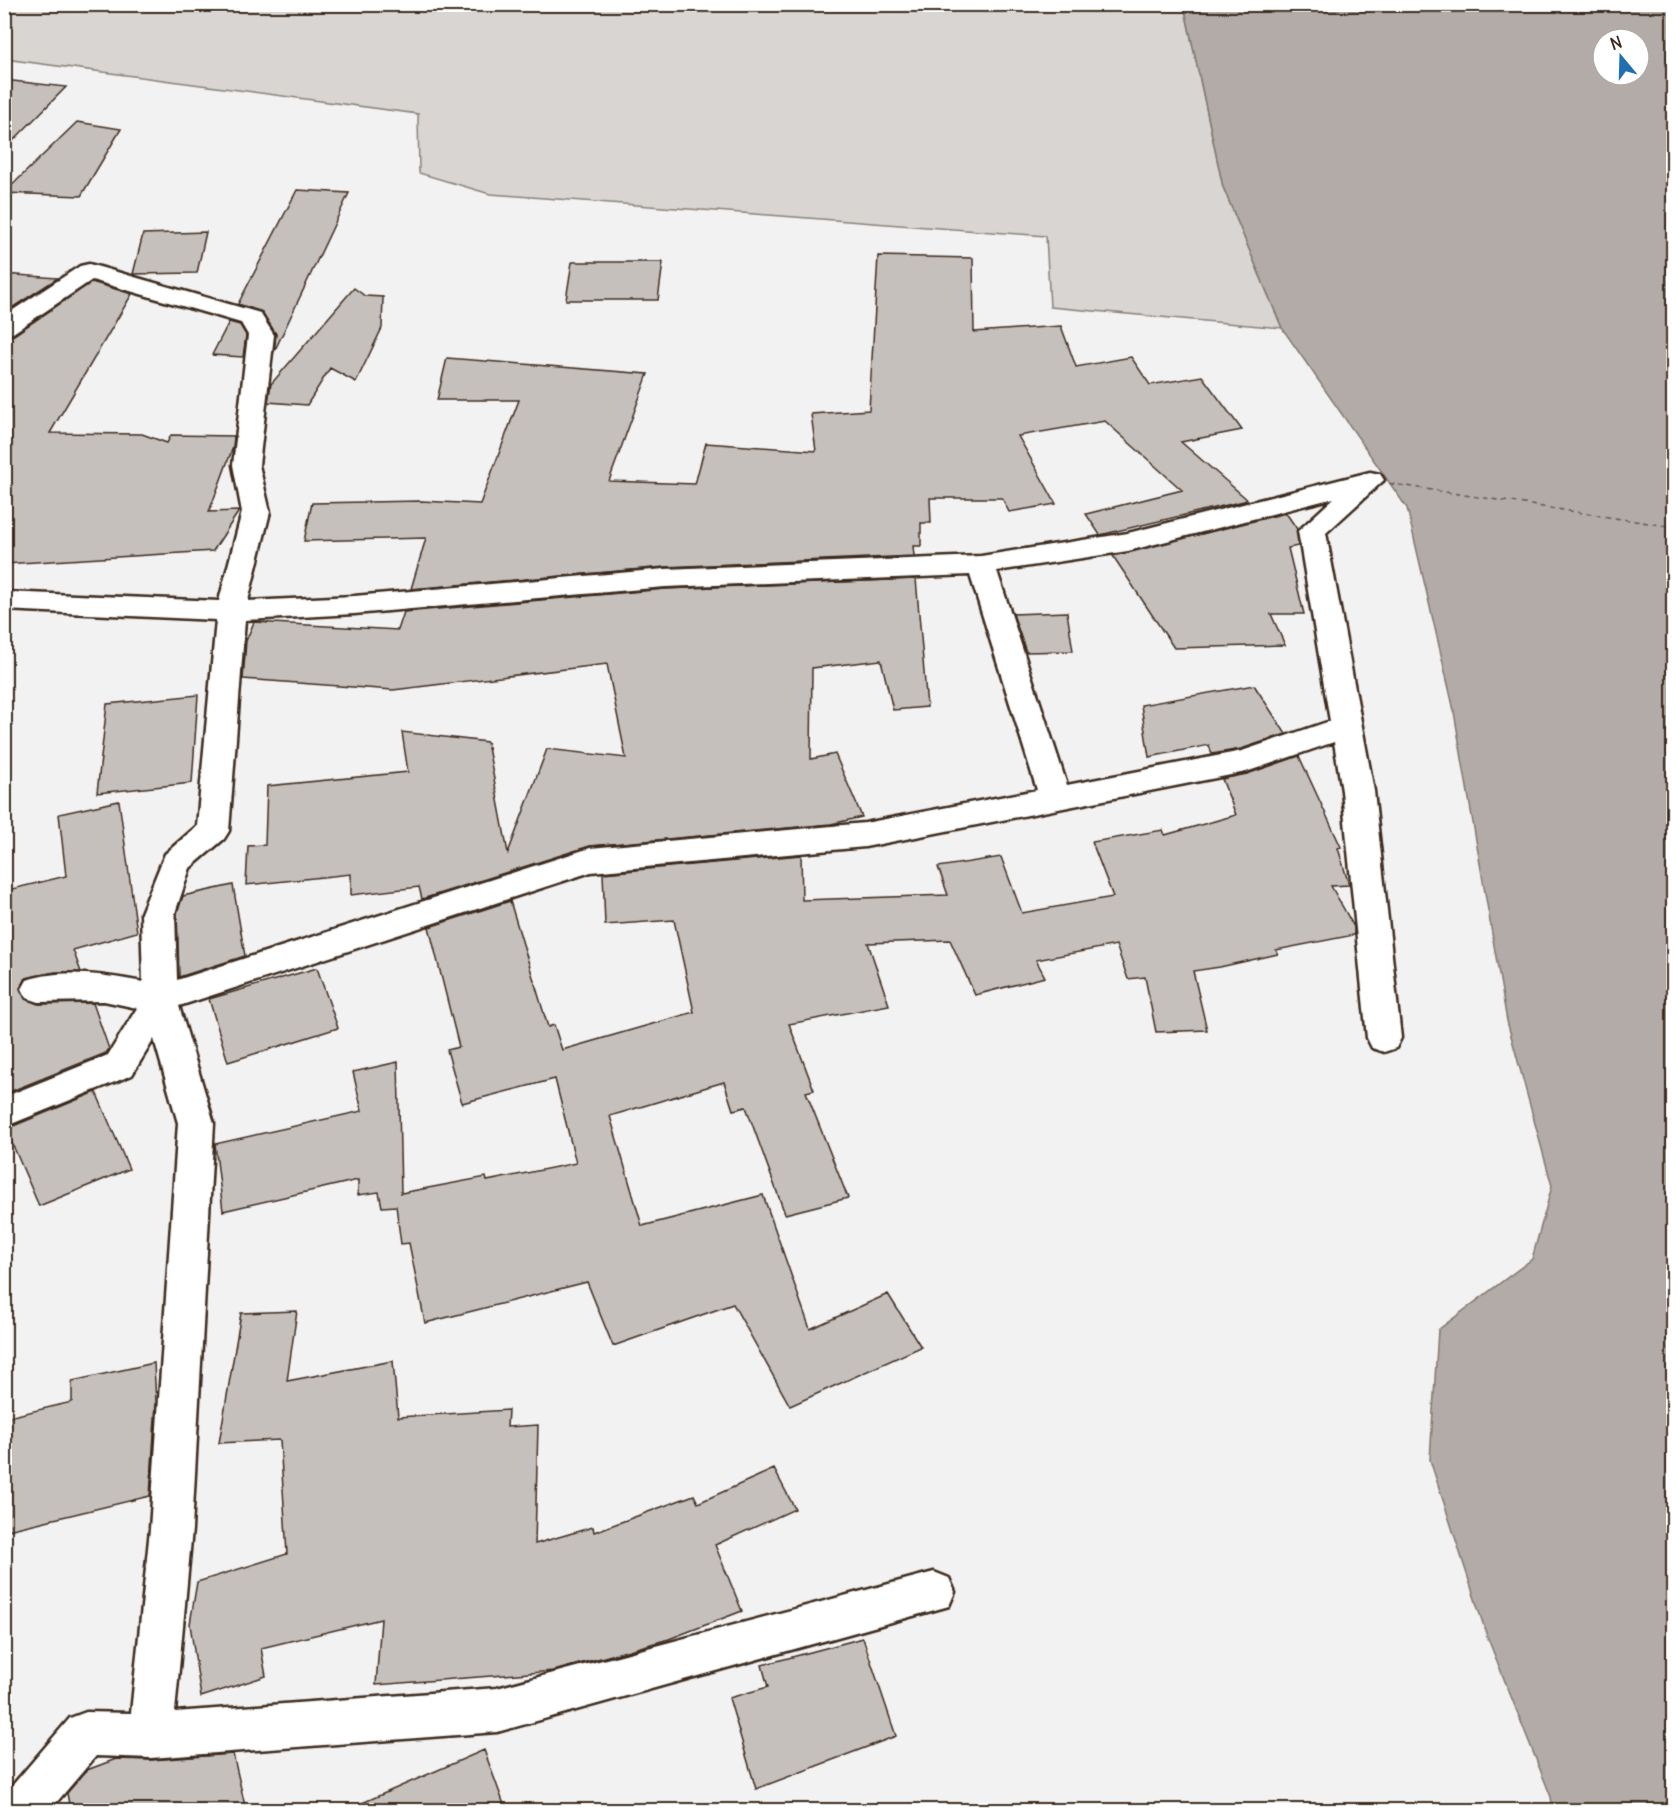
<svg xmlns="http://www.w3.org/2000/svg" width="1678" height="1815" font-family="Delius,sans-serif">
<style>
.green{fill:#d8d5d2;stroke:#8a8078;stroke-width:1.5}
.water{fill:#b2aba7;stroke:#827770;stroke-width:1.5;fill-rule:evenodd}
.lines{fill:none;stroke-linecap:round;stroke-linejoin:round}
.ferry{stroke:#65574e;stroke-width:1.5;stroke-dasharray:5 4.5;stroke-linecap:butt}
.building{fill:#c6c0bd;stroke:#3b2a1e;stroke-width:1.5}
.minor-casing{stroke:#3b2a1e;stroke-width:5}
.minor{fill:#fff;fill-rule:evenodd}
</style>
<rect width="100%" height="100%" fill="#f3f2f2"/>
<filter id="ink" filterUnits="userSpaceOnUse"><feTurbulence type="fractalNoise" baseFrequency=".0167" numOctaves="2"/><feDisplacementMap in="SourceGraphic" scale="12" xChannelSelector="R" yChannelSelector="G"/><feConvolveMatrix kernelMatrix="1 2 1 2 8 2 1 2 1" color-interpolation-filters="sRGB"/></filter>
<g filter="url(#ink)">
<path class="green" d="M5,4L1184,5L1223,187L1282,328L1050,307L1046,236L490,194L419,173L418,114L5,59Z"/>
<path class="water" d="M1184,5H1673V1810H1553L1551,1797L1487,1636L1430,1460L1438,1330L1532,1259L1552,1186L1507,1021L1453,706L1407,508L1282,328L1223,187ZM1603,39H1639V75H1603Z"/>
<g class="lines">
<path class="ferry" d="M1380,482L1674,527"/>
</g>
<path class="building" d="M4,80L66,87L4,150Z
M77,122L121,129L81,196L4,193Z
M297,190L349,193L274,352L276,334L262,312L238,304Z
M206,232L197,273L133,274L143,234Z
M878,256L973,258L974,332L1061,326L1076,367L1131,357L1150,385L1202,376L1242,430L1181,442L1248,500L1100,535L1086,514L1182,490L1105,421L1018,436L1056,504L1009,512L1002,498H930L931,523H921V546H913L914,556L665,567L411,589L426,538L304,541L312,503L421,501L480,504L519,400H437L447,358L648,374L609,481L695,484L706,443L816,451L811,414L869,410Z
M572,262H663L658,300H566Z
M4,274L58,278L4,313Z
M92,282L132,294L50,433L142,434L167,443L171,435L234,436L233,447L209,512L239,511L213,551L4,564V337L14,335Z
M354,288L365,296L383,297L382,328L356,382L330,368L307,405L268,402L271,384Z
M229,322L240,325L246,335L243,357L212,355Z
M1286,513L1297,529L1298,546L1288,548L1304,614H1271L1285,645L1174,648L1113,556Z
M916,579L927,707L893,710L881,660L812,668L811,759L835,754L862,817L831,824L590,846L422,899L419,887L351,895V874L246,885L248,846L265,845L267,786L408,772L402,732L487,742L508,853L547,749L626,758L607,664L393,690L243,679L246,641L254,622L398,630L404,612L665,589Z
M1067,612L1073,651L1026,652L1013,614Z
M1254,685L1286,734L1241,749L1212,754L1209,745L1149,757L1141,705Z
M198,695L192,783L97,793L107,704Z
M1299,756L1341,847L1338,848L1349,885L1331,886L1354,927V935L1276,950L1278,954L1220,967L1193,971L1207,1030L1156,1032L1145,977L1128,979L1116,945L1036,960L1045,977L975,995L950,940L868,943L889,1005L789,1024L814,1090L806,1092L848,1198L785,1214L746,1107L733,1110L724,1082L610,1116L642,1226L763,1195L810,1329L888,1294L921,1347L790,1406L733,1304L613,1346L587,1282L425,1323L409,1243L401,1244L396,1206L382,1207L379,1192L358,1195V1180L223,1211L215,1144L362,1111L353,1072L398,1062L401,1193L486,1177L487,1181L576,1163L555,1079L462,1103L447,1050L459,1047L429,927L510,901L548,1027L554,1025L562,1050L694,1012L674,920L605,925L603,873L801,855L802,900L948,895L938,867L1001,857L1022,913L1113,897L1092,842L1163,830L1165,835L1236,815L1222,779L1247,774Z
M119,801L137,932L73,950L81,972H55L26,978L20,988L25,999L38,1004L93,1003L109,1049L106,1053L4,1094V891L66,876L59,814Z
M233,885L245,956L179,977L177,913L183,896Z
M317,968L338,1028L228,1062L209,999Z
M96,1092L129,1169L39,1206L6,1129Z
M297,1311L287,1381L393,1361L398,1417L508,1410L507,1427L538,1425L535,1544L593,1527L594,1532L694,1495L698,1503L774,1469L795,1509L715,1545L742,1611L669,1639L554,1671L376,1685L381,1619L261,1648L266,1676L201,1697L190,1624L197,1582L287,1554L280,1440L219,1443L241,1313Z
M154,1363L156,1403L150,1496L4,1531V1418L72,1402V1381Z
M863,1638L896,1736L756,1789L729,1698L768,1687L762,1665Z
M484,1750L506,1810H346Z
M233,1754L246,1810H70L67,1793L87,1770L116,1759L151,1760Z"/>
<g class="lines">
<defs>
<path id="minor" d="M89,264L260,313L274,335L259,465L270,512L248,601L354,596L665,569L981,556L1128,533L1370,472L1380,474L1384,480L1326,533L1374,791L1401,1038L1396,1048L1384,1052L1372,1048L1367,1038L1342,791L1334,742L1246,772L865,847L591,872L179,1006L214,1123L192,1529L175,1712L497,1688L934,1572L949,1578L955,1592L949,1606L497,1732L151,1758L96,1756L50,1810H4L5,1794L70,1718L86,1712L131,1713L150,1529L178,1123L154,1039L132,1075L4,1127V1097L108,1055L137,1008L104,1001L39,1002L27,998L22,989L27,980C63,968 106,975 143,982L141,913L165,854L197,826L216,620L4,610V592L219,601L242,512L233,465L248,335L241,323L92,280L13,333L4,335V316L80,266ZM1334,498L1298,531L1330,721L1242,751L1067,785L997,571L1128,551ZM970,575L1037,790L865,823L590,848L177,980L175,913L190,868L224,839L229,831L245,620L354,614L665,587Z"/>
</defs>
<use href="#minor" class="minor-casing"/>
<use href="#minor" class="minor"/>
</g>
</g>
<rect width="1678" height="1815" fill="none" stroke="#fff" stroke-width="24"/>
<rect x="12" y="12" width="1654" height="1791" fill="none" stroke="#3b2a1e" stroke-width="2" filter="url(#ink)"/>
<g transform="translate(1621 57) rotate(341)"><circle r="28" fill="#ffffff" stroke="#b1aaa5" stroke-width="1.5"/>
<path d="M0-4.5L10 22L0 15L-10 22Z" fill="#1f6fb2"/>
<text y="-9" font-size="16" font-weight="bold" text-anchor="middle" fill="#3b2a1e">N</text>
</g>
</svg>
